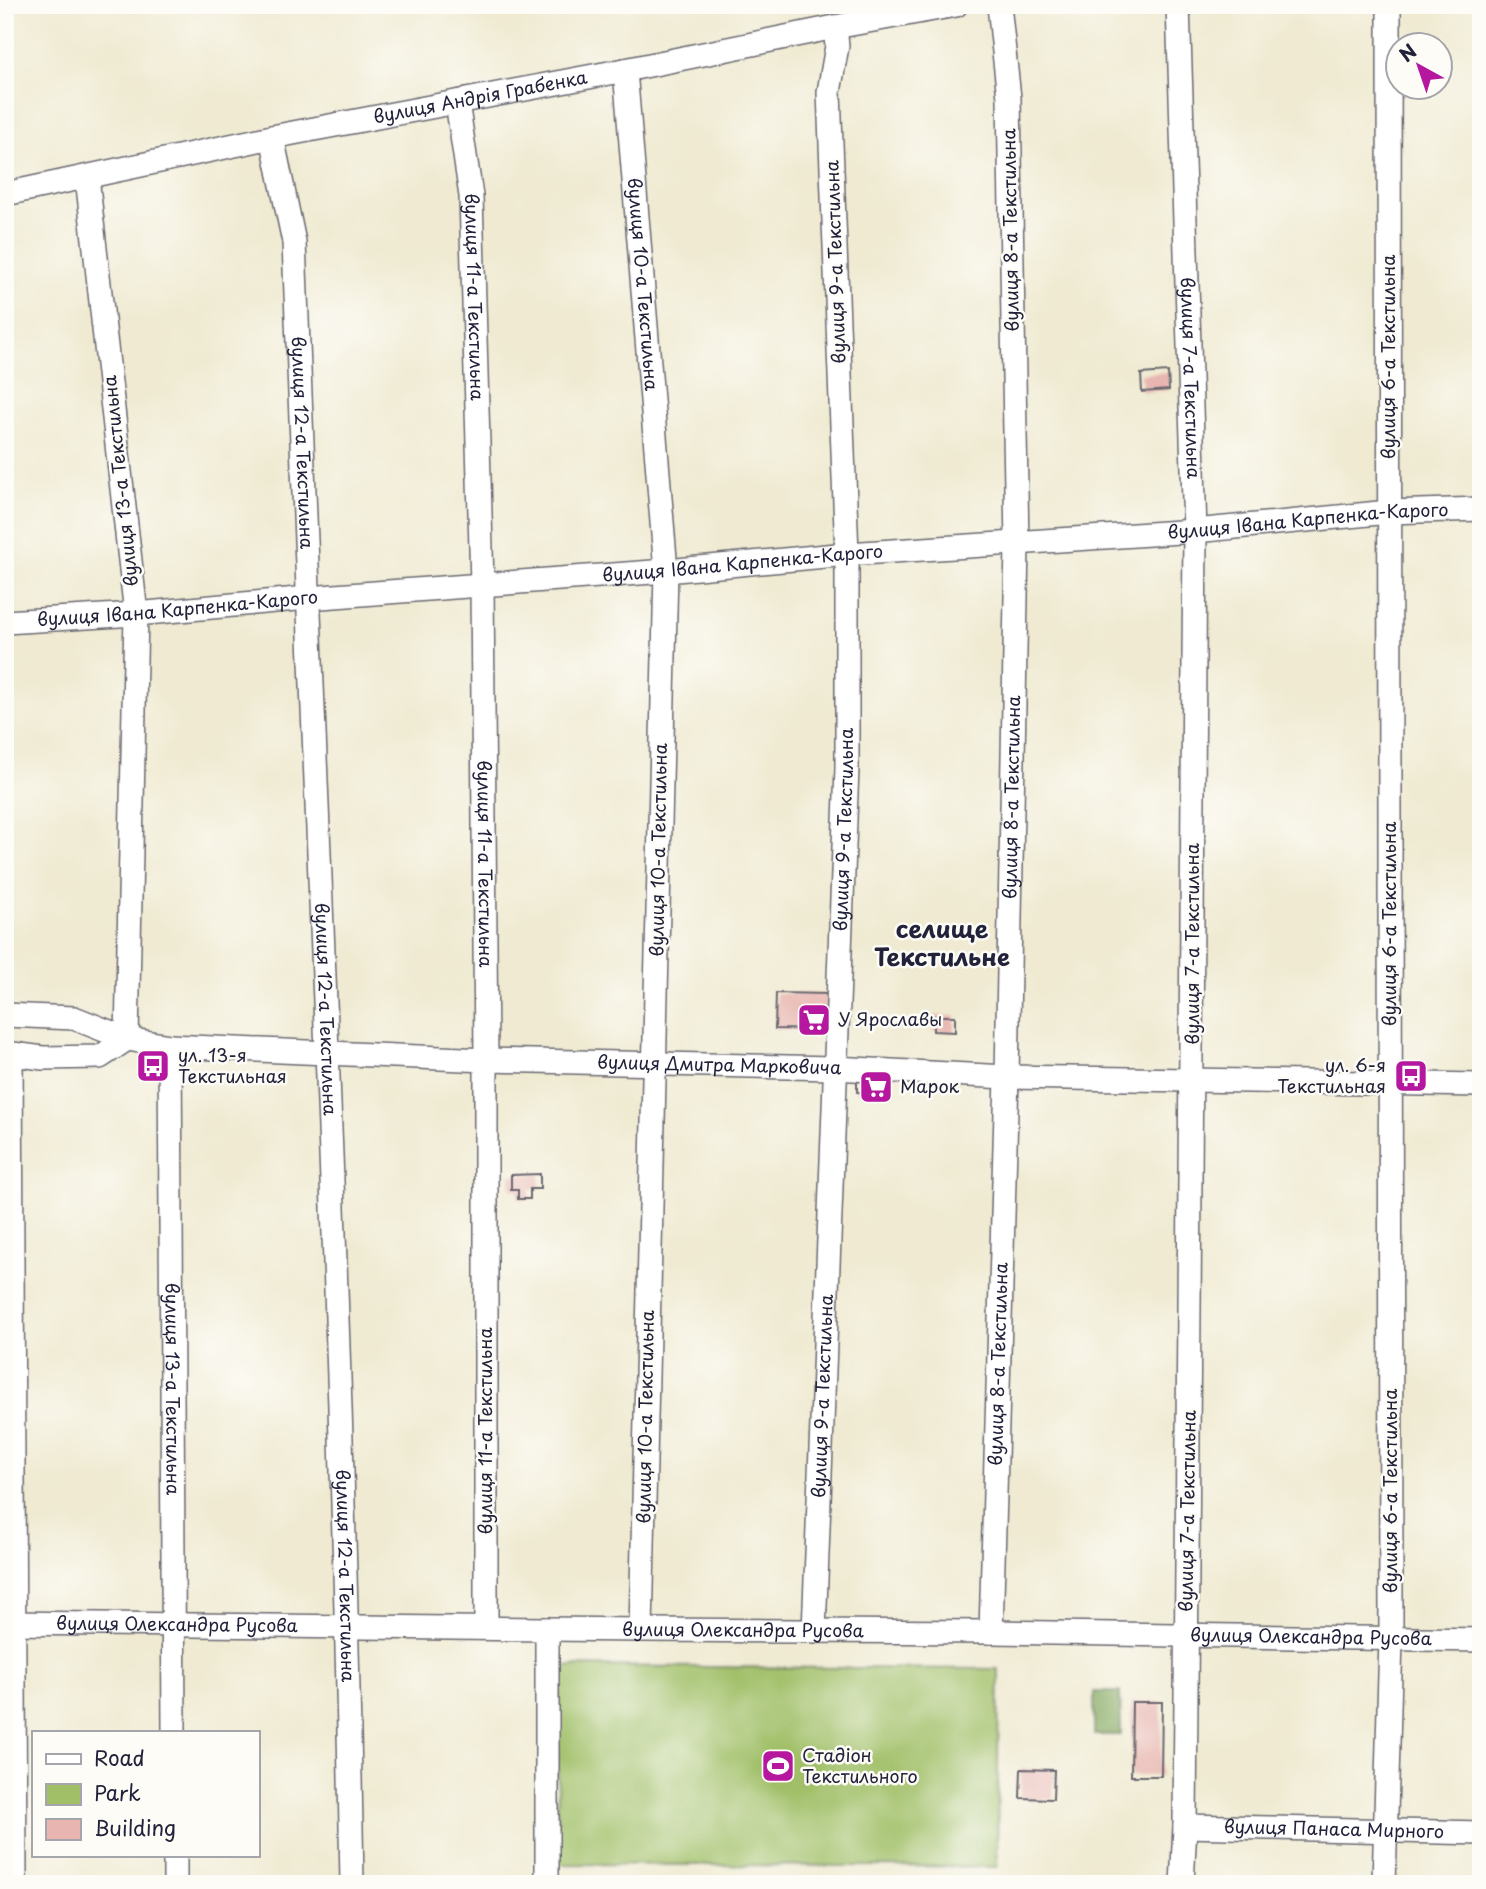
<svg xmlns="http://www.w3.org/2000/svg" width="1486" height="1889" font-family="'Playpen Sans',sans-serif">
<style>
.green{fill:#a0bf67;stroke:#617051;stroke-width:2}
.forest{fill:#80a65c;stroke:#51644c;stroke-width:2}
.building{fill:#e8b5b0}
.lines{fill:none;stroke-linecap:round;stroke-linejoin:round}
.minor-casing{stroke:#6a6870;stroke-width:26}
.minor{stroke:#fff;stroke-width:23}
.labels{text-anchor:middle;stroke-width:5;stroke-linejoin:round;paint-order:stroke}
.street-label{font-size:18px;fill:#22223b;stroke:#fdfcf7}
.poi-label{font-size:18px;fill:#22223b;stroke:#fdfcf7;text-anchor:start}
.district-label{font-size:24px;font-weight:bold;fill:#22223b;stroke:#fdfcf7}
</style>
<rect width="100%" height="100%" fill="#fdfcf7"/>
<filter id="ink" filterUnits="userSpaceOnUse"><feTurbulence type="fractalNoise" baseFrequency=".0143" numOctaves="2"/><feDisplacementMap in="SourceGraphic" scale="14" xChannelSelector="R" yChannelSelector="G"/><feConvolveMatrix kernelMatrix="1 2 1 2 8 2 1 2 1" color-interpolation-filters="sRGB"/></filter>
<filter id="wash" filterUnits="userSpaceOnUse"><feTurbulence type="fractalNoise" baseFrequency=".00686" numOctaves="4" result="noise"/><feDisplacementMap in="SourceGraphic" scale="28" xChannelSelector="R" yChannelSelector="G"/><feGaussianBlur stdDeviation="1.57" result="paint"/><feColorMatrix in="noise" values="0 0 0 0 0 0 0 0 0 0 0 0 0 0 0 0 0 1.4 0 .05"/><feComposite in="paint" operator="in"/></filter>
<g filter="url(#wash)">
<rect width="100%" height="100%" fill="#efead1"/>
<path class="green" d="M559,1666L999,1669L997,1867L557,1864Z"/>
<path class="forest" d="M1094,1692H1120L1121,1735H1094Z"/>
<g id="blocks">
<path class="building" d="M1168,372L1169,390L1142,392L1141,374Z
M776,993L828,994V1030L775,1029Z
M933,1016H955V1032L933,1031Z
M857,1081L887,1082L886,1093L857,1092Z
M540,1174V1189H530V1199H518V1190H511V1175Z
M1132,1702H1162L1161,1776H1131Z
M1021,1769L1054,1770L1053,1799L1020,1798Z"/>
</g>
</g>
<g filter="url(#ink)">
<use href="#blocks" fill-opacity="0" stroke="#6a6870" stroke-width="2"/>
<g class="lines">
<defs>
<g id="minor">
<path id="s1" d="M1178,5L1195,531L1185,1826L1182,1884"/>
<path id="s2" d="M625,70L666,571L641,1630"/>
<path id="s3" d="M457,102L471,196L482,584L486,1060V1627"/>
<path id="s4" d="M272,137L294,242C315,789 343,1336 352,1884"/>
<path id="s5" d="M5,194L272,137L625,70L835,27L956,5"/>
<path id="s6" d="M5,622L136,614L308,598L666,571L847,554L1195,531L1389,512L1481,509"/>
<path d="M5,1015L74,1018L127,1039L136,614L87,177"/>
<path id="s7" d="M170,1046L174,1733"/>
<path id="s8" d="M5,1053L43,1058L100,1057L127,1039L170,1046L486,1060L834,1068L1007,1077L1481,1085"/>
<path d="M11,1055L15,1884"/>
<path id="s9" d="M5,1623L641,1630L991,1632L1481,1640"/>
<path d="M547,1629V1884"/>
<path id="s10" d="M814,1632L847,768V554L829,92L837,46L835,27"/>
<path id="s11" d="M991,1632L1007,1077L1017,544L1009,98L999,5"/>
<path id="s12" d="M1185,1826L1481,1833"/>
<path d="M175,1856V1884"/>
<path d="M1384,1884L1391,1639L1389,5"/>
</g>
</defs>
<use href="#minor" class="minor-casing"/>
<use href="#minor" class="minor"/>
</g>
</g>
<defs>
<symbol id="supermarket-square" viewBox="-11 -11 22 22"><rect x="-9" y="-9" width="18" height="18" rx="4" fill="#b5179e" stroke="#fdfcf7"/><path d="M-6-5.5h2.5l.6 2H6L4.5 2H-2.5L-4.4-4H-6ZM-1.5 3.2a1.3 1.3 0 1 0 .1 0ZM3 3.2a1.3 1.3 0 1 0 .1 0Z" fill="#fff"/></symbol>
<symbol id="bus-square" viewBox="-11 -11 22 22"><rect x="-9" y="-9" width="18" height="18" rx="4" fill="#b5179e" stroke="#fdfcf7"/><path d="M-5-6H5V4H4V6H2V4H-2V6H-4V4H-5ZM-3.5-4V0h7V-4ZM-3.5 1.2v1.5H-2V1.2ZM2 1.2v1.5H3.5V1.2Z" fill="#fff"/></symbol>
<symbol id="stadium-square" viewBox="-11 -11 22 22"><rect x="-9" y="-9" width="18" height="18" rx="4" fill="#b5179e" stroke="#fdfcf7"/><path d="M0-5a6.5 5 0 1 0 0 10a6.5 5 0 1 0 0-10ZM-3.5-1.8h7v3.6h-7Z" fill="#fff"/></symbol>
</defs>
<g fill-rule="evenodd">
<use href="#supermarket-square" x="795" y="1001" width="38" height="38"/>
<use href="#bus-square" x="134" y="1047" width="38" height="38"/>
<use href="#bus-square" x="1392" y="1057" width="38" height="38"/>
<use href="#supermarket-square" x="857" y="1068" width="38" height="38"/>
<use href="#stadium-square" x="759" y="1747" width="38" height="38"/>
</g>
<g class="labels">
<g class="street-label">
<text dy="6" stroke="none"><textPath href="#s5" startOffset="485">вулиця Андрія Грабенка</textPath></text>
<text transform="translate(1011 230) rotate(-91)" y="6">вулиця 8-а Текстильна</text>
<text transform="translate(836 262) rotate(-92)" y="6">вулиця 9-а Текстильна</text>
<text dy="6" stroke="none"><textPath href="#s2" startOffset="215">вулиця 10-а Текстильна</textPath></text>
<text dy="6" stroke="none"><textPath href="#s3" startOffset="196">вулиця 11-а Текстильна</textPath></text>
<text transform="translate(1389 357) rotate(-90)" y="6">вулиця 6-а Текстильна</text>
<text dy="6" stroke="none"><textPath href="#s1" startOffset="373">вулиця 7-а Текстильна</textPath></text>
<text dy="6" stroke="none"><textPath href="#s4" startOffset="308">вулиця 12-а Текстильна</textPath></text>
<text transform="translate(121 481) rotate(-96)" y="6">вулиця 13-а Текстильна</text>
<text dy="6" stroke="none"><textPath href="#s6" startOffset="1307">вулиця Івана Карпенка-Карого</textPath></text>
<text dy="6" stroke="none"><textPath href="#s6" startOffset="740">вулиця Івана Карпенка-Карого</textPath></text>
<text dy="6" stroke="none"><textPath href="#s6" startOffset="173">вулиця Івана Карпенка-Карого</textPath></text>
<text dy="6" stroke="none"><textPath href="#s11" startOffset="835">вулиця 8-а Текстильна</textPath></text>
<text dy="6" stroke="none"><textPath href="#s10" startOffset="803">вулиця 9-а Текстильна</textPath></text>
<text transform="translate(659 850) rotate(-89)" y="6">вулиця 10-а Текстильна</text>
<text dy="6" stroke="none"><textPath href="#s3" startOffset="763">вулиця 11-а Текстильна</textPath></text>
<text transform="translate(1390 924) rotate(-90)" y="6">вулиця 6-а Текстильна</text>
<text transform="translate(1193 944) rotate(-90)" y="6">вулиця 7-а Текстильна</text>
<text dy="6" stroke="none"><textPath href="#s4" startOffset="875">вулиця 12-а Текстильна</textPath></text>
<text dy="6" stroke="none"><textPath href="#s8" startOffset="721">вулиця Дмитра Марковича</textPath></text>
<text dy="6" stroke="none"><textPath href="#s11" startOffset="268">вулиця 8-а Текстильна</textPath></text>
<text dy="6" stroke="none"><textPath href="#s7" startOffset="343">вулиця 13-а Текстильна</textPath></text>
<text dy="6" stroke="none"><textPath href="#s10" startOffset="236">вулиця 9-а Текстильна</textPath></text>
<text transform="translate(646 1417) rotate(-89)" y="6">вулиця 10-а Текстильна</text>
<text transform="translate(486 1431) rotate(-90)" y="6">вулиця 11-а Текстильна</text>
<text transform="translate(1391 1491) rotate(-90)" y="6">вулиця 6-а Текстильна</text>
<text transform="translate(1188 1511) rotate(-89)" y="6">вулиця 7-а Текстильна</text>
<text dy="6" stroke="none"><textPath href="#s4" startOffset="1442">вулиця 12-а Текстильна</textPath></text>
<text dy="6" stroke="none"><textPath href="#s9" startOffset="172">вулиця Олександра Русова</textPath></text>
<text dy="6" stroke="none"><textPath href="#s9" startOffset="738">вулиця Олександра Русова</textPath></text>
<text dy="6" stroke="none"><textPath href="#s9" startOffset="1306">вулиця Олександра Русова</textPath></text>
<text dy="6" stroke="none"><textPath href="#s12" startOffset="149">вулиця Панаса Мирного</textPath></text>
</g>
<g class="poi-label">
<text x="838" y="1026">У Ярославы</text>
<text x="178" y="1062">ул. 13-я<tspan x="178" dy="21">Текстильная</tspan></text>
<text x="1386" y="1072" text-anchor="end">ул. 6-я<tspan x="1386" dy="21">Текстильная</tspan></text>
<text x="900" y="1093">Марок</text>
<text x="802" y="1762">Стадіон<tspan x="802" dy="21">Текстильного</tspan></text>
</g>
<g class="district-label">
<text x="942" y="938">селище<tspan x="942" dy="28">Текстильне</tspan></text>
</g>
</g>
<rect width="1486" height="1889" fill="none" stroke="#fdfcf7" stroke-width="28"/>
<rect x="32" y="1731" width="228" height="126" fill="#fdfcf7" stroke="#a5a5ac" stroke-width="2"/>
<rect x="46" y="1754" width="35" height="10" fill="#ffffff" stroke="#a5a5ac" stroke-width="2"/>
<text x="94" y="1766" font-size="21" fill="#22223b">Road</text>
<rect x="46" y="1784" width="35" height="21" fill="#a0bf67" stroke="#a5a5ac" stroke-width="2"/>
<text x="94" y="1801" font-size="21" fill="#22223b">Park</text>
<rect x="46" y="1819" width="35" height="21" fill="#e8b5b0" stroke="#a5a5ac" stroke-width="2"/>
<text x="94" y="1836" font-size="21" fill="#22223b">Building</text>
<g transform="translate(1419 66) rotate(320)"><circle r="33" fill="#fdfcf7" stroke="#a5a5ac" stroke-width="2"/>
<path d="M0-5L12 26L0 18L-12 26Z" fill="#b5179e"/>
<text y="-10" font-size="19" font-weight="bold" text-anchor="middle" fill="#22223b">N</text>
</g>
</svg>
